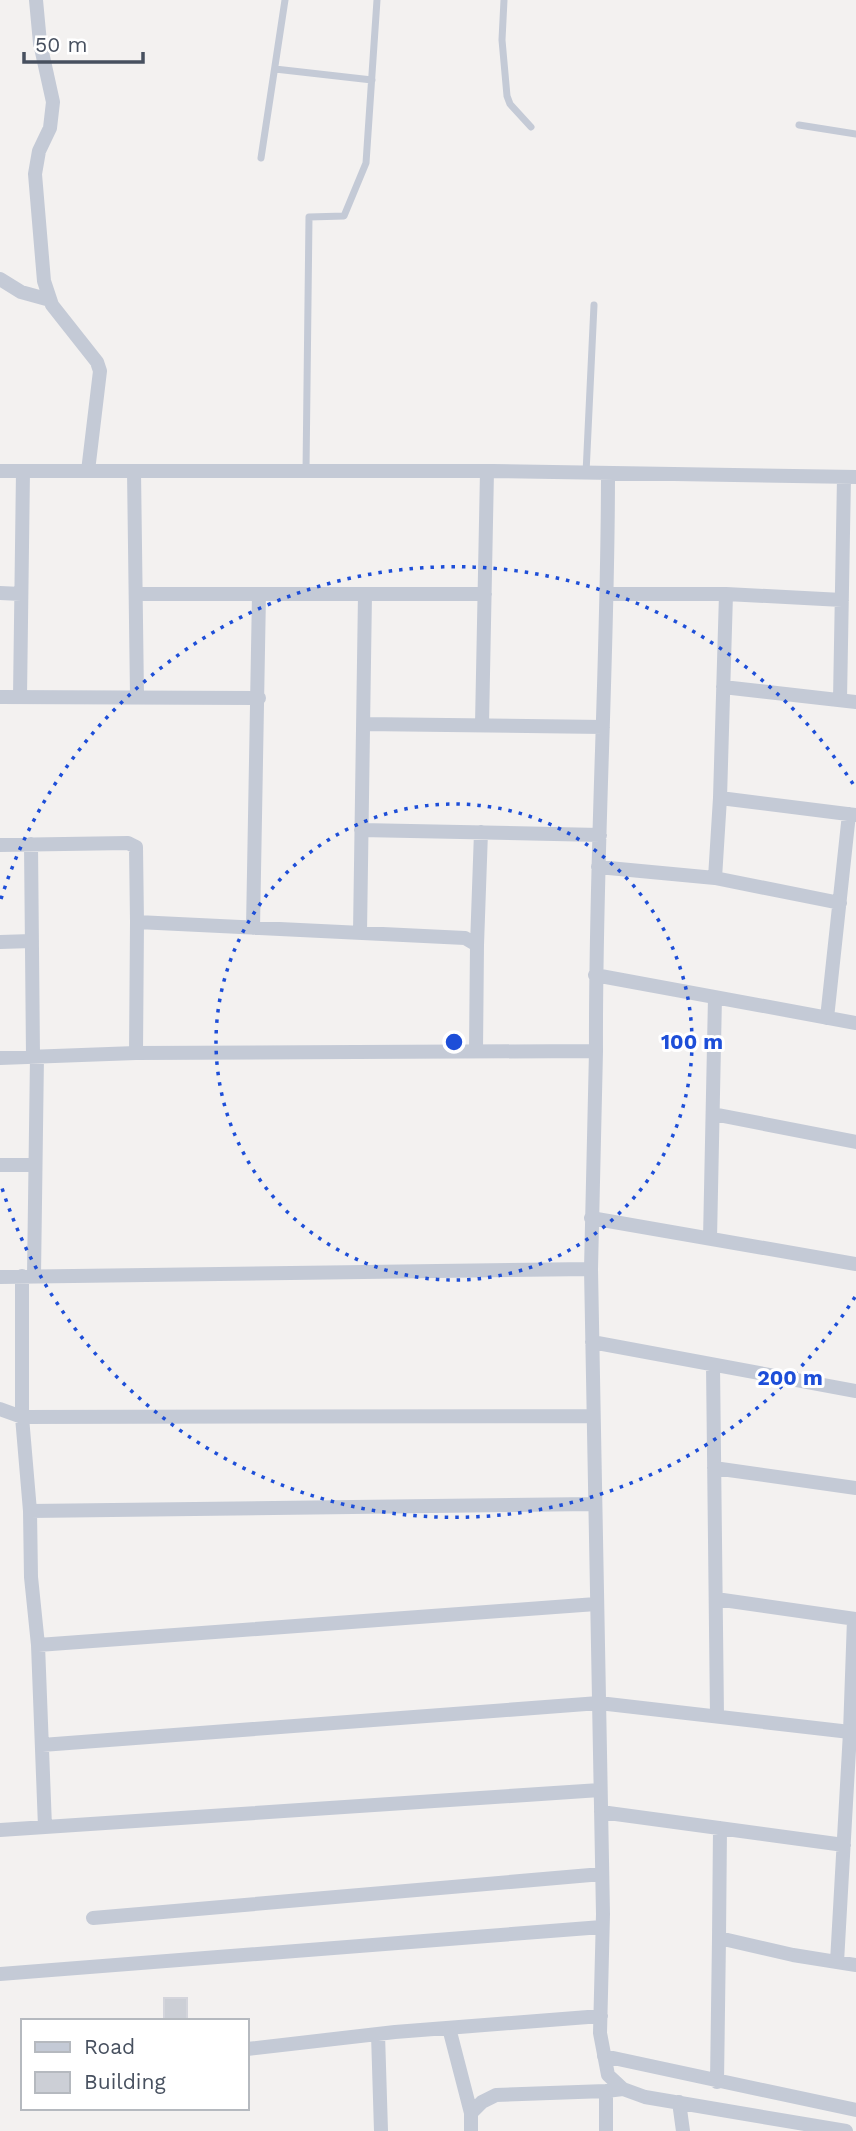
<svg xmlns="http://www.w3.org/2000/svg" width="856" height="2131" font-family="'Work Sans',sans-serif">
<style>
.building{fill:#cccfd6;stroke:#d4d5dc;stroke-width:2}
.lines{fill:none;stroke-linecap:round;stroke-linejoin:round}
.lane{stroke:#c4cad6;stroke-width:7}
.street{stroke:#c4cad6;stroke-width:14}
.ring{fill:none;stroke:#1d4ed8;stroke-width:3.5;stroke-dasharray:3.5 7}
.centre{fill:#1d4ed8;stroke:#fff;stroke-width:3.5}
.ring-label{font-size:21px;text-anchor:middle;font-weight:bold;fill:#1d4ed8;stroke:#fff;stroke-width:6;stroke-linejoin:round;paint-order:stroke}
</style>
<rect width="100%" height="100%" fill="#f3f1f0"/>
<path class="building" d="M164,1998H187V2021H164Z"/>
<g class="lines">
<path class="lane" d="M504,0L502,40L507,96L510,104L531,127
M275,69L372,80
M799,125L856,134
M261,158L285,0
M306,471L309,217L344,216L366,163L377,0
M586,473L594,305"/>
<path class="street" d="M36,0L40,43L53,102L50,128L39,151L35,174L44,281L52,305L97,362L100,371L88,471
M0,279L21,292L50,300
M0,471H493L856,477
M134,471L137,696
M0,593L21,594
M136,594H485
M726,594L842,600
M723,687L856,702
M0,697L259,698
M20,697L23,471
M840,700L844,477
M363,724L603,727
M482,725L487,471
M720,798L856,815
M361,830L600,835
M31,844L33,1056
M0,845L128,843L136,847L137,922
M598,867L715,878L720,798L726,594H608
M715,878L840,903
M253,928L259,594
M360,933L365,594
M0,942L32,941
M477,945L481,832
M595,975L856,1023
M827,1018L849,814
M596,1051C595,858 608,666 608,474
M136,1053L137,922L465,938L477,945L476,1051
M0,1058L136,1053L596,1051L591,1269L0,1277
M713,1114L856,1142
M0,1165H35
M591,1218L856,1264
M710,1239L715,997
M591,1269L603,1914L600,2033L608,2075L623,2089L645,2097L846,2131
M22,1276V1417L30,1511L31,1577L38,1645L45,1827
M34,1276L37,1056
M592,1342L856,1391
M713,1365L717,1716
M0,1409L22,1417L593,1416
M714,1468L856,1488
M30,1511L594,1504
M716,1599L856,1619
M38,1645L596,1604
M42,1745L599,1703L850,1732L854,1619
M601,1812L844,1845
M0,1830L600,1790
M93,1918L602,1874
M719,1938L720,1828
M837,1962L850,1732
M0,1974L602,1927
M449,2028L471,2113
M378,2034L381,2131
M247,2049L395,2032L601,2016
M604,2056L856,2110
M717,2082L719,1938L793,1955L856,1965
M606,2091V2131
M679,2102L683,2131
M471,2131V2113L482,2102L496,2095L606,2091L623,2089"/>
</g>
<g class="ring">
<circle cx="454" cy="1042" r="238"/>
<path d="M855 1297A475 475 0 0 1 1 1185M1 899A475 475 0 0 1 855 787"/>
</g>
<circle cx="454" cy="1042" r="10" class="centre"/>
<g class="ring-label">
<text x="692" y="1049">100 m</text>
<text x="790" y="1385">200 m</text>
</g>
<rect x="21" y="2019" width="228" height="91" fill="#ffffff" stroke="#b5b9bf" stroke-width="2"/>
<rect x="35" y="2042" width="35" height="10" fill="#c4cad6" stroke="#b5b9bf" stroke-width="2"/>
<text x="84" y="2054" font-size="21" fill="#47505f">Road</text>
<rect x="35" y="2072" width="35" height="21" fill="#cccfd6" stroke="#b5b9bf" stroke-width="2"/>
<text x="84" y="2089" font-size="21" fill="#47505f">Building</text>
<path d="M24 52v10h119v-10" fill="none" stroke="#47505f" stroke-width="3.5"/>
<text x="35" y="52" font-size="21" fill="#47505f" stroke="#ffffff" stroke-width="5" paint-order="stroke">50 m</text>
</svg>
